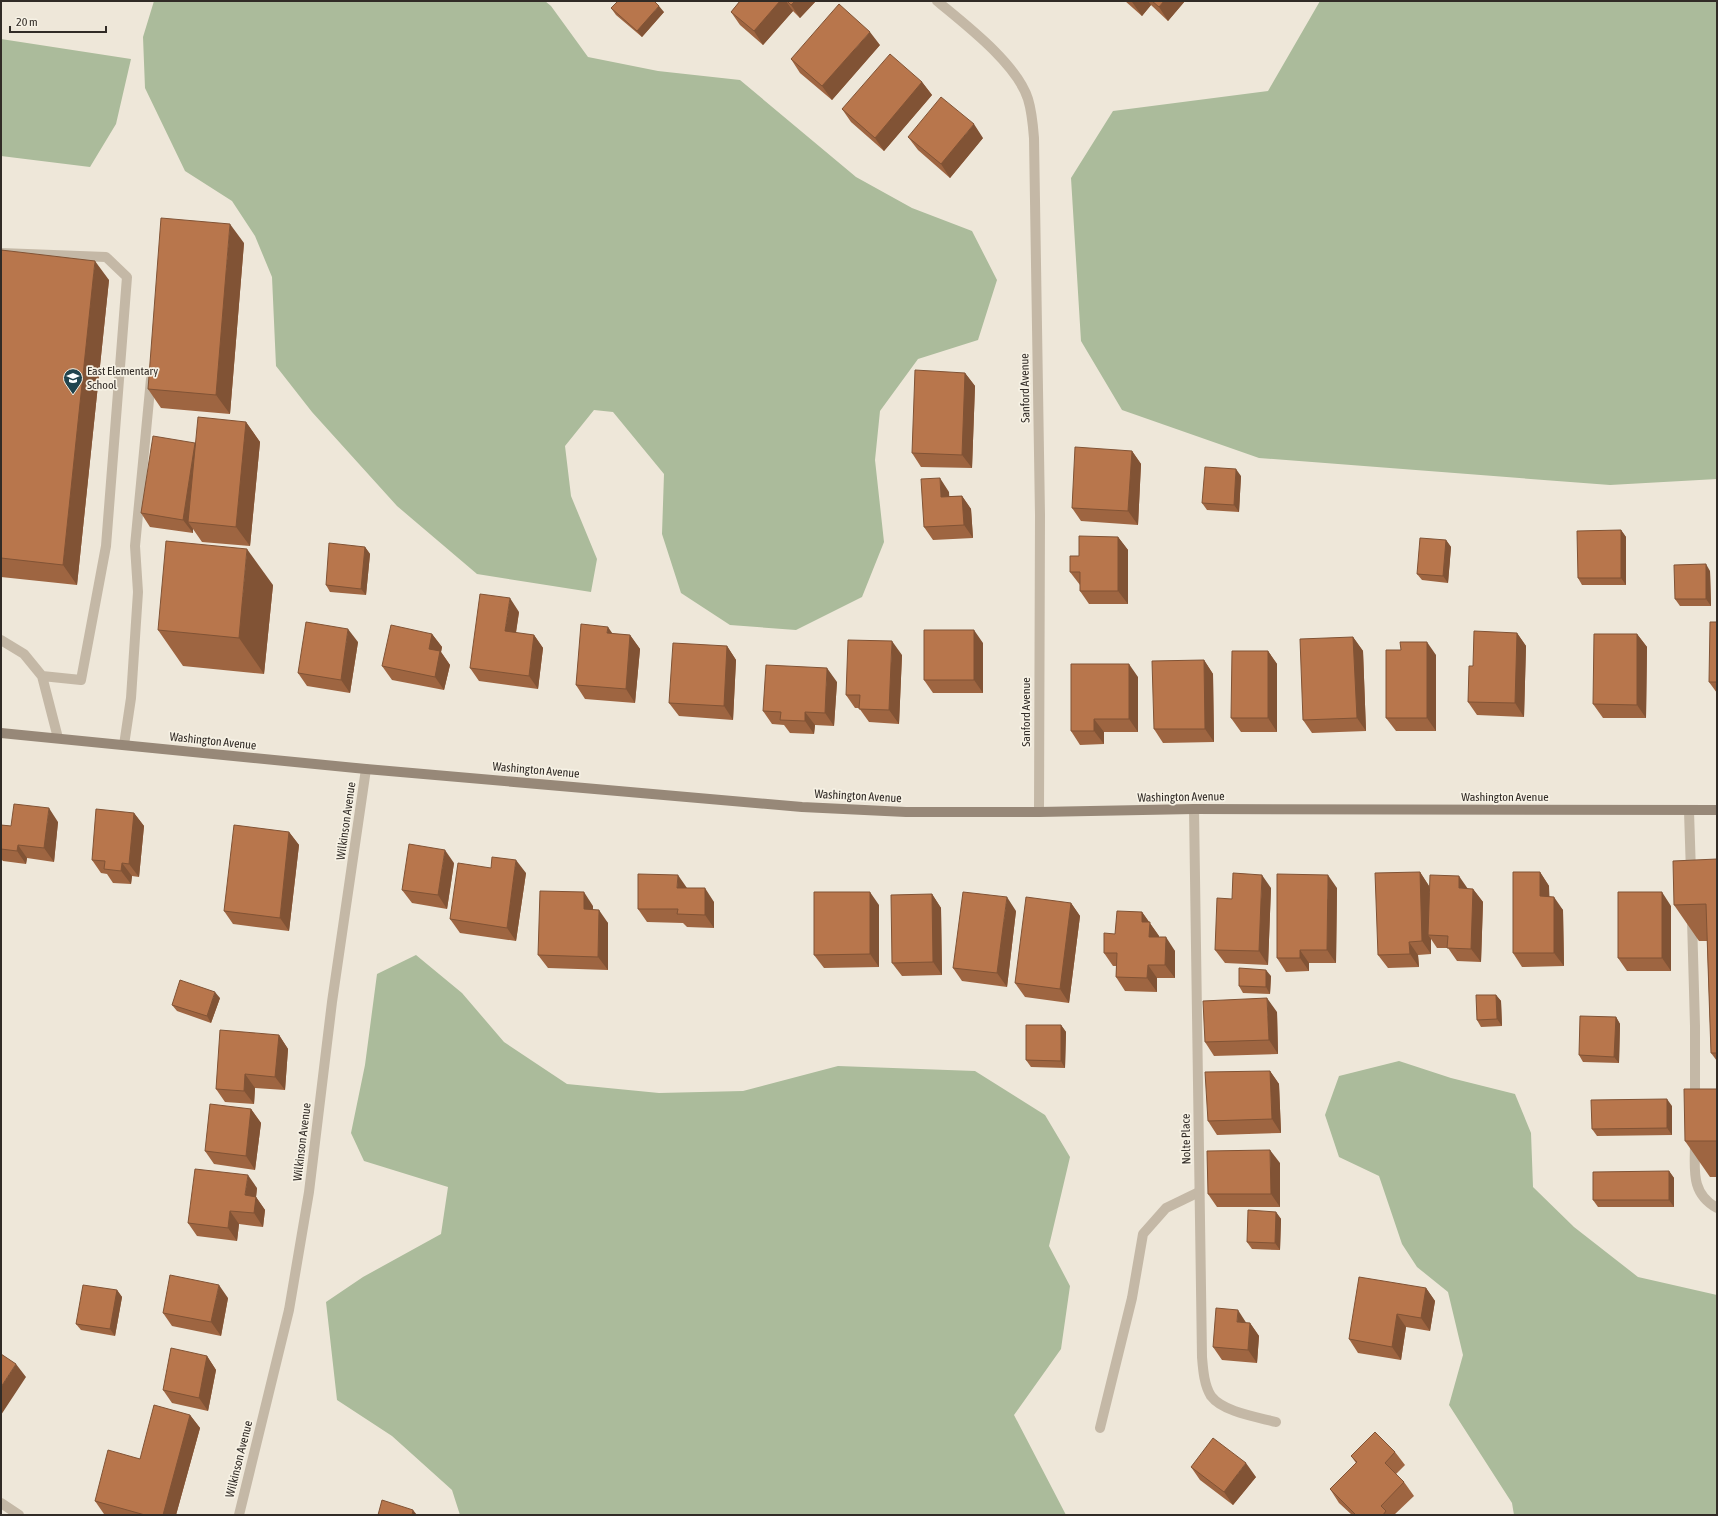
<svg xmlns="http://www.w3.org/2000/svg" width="1718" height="1516" font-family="'Asap Condensed',sans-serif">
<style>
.green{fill:#abbb9b}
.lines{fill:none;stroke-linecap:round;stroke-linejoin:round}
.service{stroke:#c4b8a6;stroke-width:10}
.minor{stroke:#c4b8a6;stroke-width:10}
.secondary{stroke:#978878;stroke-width:10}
.wall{fill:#9e6541}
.shaded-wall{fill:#815335}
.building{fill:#b8764c;stroke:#815335}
.labels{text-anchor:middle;stroke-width:3.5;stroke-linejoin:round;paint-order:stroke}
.poi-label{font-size:12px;fill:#312b26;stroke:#f6f1e4;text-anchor:start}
.street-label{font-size:12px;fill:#312b26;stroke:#f6f1e4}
</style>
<rect width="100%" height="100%" fill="#eee7d9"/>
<path class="green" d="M154,1H545L551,6L588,57L658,71L740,80L856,177L912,208L972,231L997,280L978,340L918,359L880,411L875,460L884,542L862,597L796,630L730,625L681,593L662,534L664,474L613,412L594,410L565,446L571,496L597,559L591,592L477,574L397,506L312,412L276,366L272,277L255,236L232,201L185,171L145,88L143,37Z
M1320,1H1717V479L1610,485L1259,458L1122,410L1081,341L1071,178L1113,111L1268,91Z
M1,39L131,59L116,124L90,167L1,156Z
M416,955L462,993L504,1042L567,1084L659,1093L743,1091L838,1066L975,1071L1045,1115L1070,1157L1049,1246L1070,1286L1061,1349L1014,1415L1066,1515H460L452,1490L392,1436L337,1400L326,1302L363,1277L441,1234L448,1187L364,1161L351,1133L365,1065L377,974Z
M1399,1061L1451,1078L1515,1094L1531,1133L1533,1187L1574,1227L1638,1277L1717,1295V1515H1514L1512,1503L1449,1405L1463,1355L1448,1292L1417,1267L1402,1244L1379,1176L1339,1157L1325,1115L1339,1076Z"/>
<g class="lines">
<path class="service" d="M1,253L106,257L127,277L106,546L81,680L42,676
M1,640L24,654L42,676L58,738
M124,745L131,698L138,592L135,546L151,379
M1689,811L1691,873
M1692,919L1695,1026V1103
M1695,1143C1695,1169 1690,1193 1717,1208
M1100,1428L1132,1298L1143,1234L1166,1208L1199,1192"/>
<path class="minor" d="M937,1C966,25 1017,64 1028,99C1032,112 1033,125 1034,138L1040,515L1039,812
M1194,809L1202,1357C1203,1369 1204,1385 1211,1396C1223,1412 1257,1417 1276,1422
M1,1503L19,1515
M239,1515L289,1310L309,1192L332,1002L366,769"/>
<path class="secondary" d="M1,733L366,769L802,807L906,812H1039L1194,809L1717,810"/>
</g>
<path class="wall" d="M740,1H816L800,18L793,11L763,45L740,25L731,12Z
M1125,1H1185L1168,21L1151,5L1142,16Z
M611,8L664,12L642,37L616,15Z
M880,45L832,100L800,73L791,59Z
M922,82L932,95L884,151L851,122L842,109Z
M908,137L983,138L950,178L918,150Z
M244,243L230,414L161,408L148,389Z
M1,250L109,280L77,585L1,577Z
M965,373L975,386L972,468L921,467L912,453Z
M246,422L260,442L250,546L202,542L193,529V533L150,527L141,513L196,444Z
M1132,451L1141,464L1138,525L1081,521L1072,508Z
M1241,476L1239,512L1207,510L1202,503Z
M949,492V496H962L971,509L973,538L933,540L924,527Z
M1621,530L1626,537V585H1582L1578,578Z
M1118,537L1128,550V604H1089L1080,591V585L1070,572L1079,556Z
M1446,540L1451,547L1448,583L1422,580L1417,574Z
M365,547L370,554L366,595L330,592L326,585Z
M1710,571L1711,606H1680L1675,599Z
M273,585L264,674L183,666L158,630Z
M519,612L516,633L534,635L543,648L538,689L479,681L470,668Z
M1717,622V693L1709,682Z
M1517,633L1526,646L1524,717L1477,715L1468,702L1473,666Z
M432,634L442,647L441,652L450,665L444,690L392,680L382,666Z
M613,634L630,635L640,649L635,703L585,699L576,685Z
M1637,634L1647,647L1646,718H1603L1593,704Z
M1353,637L1363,651L1366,731L1312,733L1303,720Z
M358,642L350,693L307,686L298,673Z
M983,643V693H933L924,680Z
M727,646L736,660L733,720L679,716L669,703Z
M1401,650L1436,655V731H1396L1386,718Z
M1268,651L1277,664V732H1241L1231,718Z
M902,655L899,724L869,722L859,708H855L846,695Z
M1204,660L1213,674L1214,742L1163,743L1154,729Z
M1138,677V732H1104V744L1080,745L1071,731Z
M837,682L834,726L815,725L814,734L790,733L784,725L772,724L763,711Z
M134,813L144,826L139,877L132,876L131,884L113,883L107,874L101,873L92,860Z
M58,822L54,862L27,858L26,864L3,861L1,859V825L11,826Z
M289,832L299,845L289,931L233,924L224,911Z
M1717,859V1061L1711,1053L1707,941H1699L1674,905Z
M454,863L447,909L412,903L402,890Z
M491,868L526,873L516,941L460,933L450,919Z
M1420,872L1429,886V893L1468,889H1473L1483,902L1481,962L1457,961L1448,948H1437L1431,939V954L1418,955L1419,967L1388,968L1378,955Z
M1540,872L1549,886V897L1563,910L1564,966L1522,967L1513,953Z
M687,888L714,902V928L687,927L683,923L647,922L638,909Z
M1271,888L1268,965L1225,963L1215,950Z
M1337,888L1336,963H1309V971L1286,972L1277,958Z
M932,894L941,908L942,975L902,976L892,963Z
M1071,903L1080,916L1069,1003L1025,997L1015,983Z
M879,905V967L824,968L814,955Z
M593,906V910L608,923V970L548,968L538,955Z
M1671,906V971H1627L1618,958Z
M1016,911L1007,987L962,981L953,968Z
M1142,912L1159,936V937L1175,951V978H1157V992L1125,991L1116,977V966H1113L1104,953Z
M1271,976L1270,994L1243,993L1239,986Z
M1496,995L1501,1001L1502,1026L1481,1027L1477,1020Z
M220,998L211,1023L177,1011L172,1005Z
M1277,1012L1278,1054L1214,1056L1205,1042Z
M1616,1017L1620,1024L1619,1063L1583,1062L1579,1055Z
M1061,1025L1066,1032L1065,1068L1031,1067L1026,1060Z
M279,1035L288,1049L285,1090L255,1088L254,1104L225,1102L216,1089Z
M1270,1071L1279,1084L1281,1133L1217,1135L1208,1121Z
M1717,1089V1177H1710L1685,1141Z
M1672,1106V1135L1597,1136L1592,1129Z
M251,1109L261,1123L255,1170L214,1164L205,1151Z
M1280,1163V1207H1217L1208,1194Z
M1669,1171L1674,1178V1207H1598L1593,1200Z
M257,1188L256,1197L265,1210L263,1227L239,1224L237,1241L197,1236L188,1223Z
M1276,1212L1281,1219L1280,1250L1252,1249L1247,1242Z
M1426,1288L1435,1301L1430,1331L1406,1327L1401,1360L1358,1353L1349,1339Z
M117,1290L122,1297L115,1336L81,1330L76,1324Z
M228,1298L221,1336L172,1326L163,1313Z
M1246,1323H1250L1259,1336L1257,1363L1222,1360L1213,1347Z
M207,1356L216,1370L208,1411L172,1403L163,1390Z
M190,1415L200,1428L176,1515H107L104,1514L95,1501L140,1459Z
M1395,1452L1405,1465L1396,1474L1404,1482L1414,1496L1394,1515H1352L1339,1503L1330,1489L1356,1463L1351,1456Z
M1191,1467L1256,1477L1233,1505L1200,1480Z"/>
<path class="shaded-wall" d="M780,1H786L793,11L763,45L754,31Z
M795,1H816L800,18L791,5Z
M1133,1H1148L1151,5L1142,16L1132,2Z
M1164,1H1185L1168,21L1159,7Z
M659,6L664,12L642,37L637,31Z
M870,32L880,45L832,100L822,86Z
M922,82L932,95L884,151L875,138Z
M974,124L983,138L950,178L941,164Z
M230,224L244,243L230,414L216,395Z
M95,261L109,280L77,585L63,565Z
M965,373L975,386L972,468L962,455Z
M246,422L260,442L250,546L236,527Z
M195,443L204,456L188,522L193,529V533L183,520Z
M1132,451L1141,464L1138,525L1128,511Z
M1236,469L1241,476L1239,512L1234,505Z
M940,478L949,492L950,510L941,497Z
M962,496L971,509L973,538L964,525Z
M1621,530L1626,537V585L1621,578Z
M1118,537L1128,550V604L1118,591Z
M1446,540L1451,547L1448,583L1443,576Z
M365,547L370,554L366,595L361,589Z
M247,549L273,585L264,674L239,638Z
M1706,564L1710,571L1711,606L1706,599Z
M510,598L519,612L514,644L505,631Z
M608,627L617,640L607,633Z
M348,629L358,642L350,693L341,680Z
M974,630L983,643V693L974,680Z
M1517,633L1526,646L1524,717L1515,703Z
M432,634L442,647L441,652L450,665L444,690L435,677L429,649Z
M1637,634L1647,647L1646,718L1637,705Z
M534,635L543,648L538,689L529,676Z
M630,635L640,649L635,703L626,689Z
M1353,637L1363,651L1366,731L1357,718Z
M892,641L902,655L899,724L889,710Z
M1427,642L1436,655V731L1427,718Z
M727,646L736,660L733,720L724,706Z
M1268,651L1277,664V732L1268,718Z
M1204,660L1213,674L1214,742L1205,729Z
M1129,664L1138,677V732L1129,719Z
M827,668L837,682L834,726L825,713Z
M805,712L815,725L814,734L805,721Z
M1094,719L1104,732V744L1094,731Z
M49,808L58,822L54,862L44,848Z
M134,813L144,826L139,877L129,864Z
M289,832L299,845L289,931L280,918Z
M18,845L27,858L26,864L17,851Z
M445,850L454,863L447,909L438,895Z
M516,860L526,873L516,941L507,928Z
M122,863L132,876L131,884L121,871Z
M1420,872L1429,886L1431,935H1428L1431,939V954L1422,941Z
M1540,872L1549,886L1550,910L1540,896Z
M678,875L687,888H677Z
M1262,875L1271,888L1268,965L1259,951Z
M1328,875L1337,888L1336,963L1327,950Z
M1459,876L1468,889L1459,888Z
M705,888L714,902V928L705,915Z
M1473,889L1483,902L1481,962L1471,949Z
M584,892L593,906V923L584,909Z
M870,892L879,905V967L870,954Z
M1662,892L1671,906V971L1662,958Z
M932,894L941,908L942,975L933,962Z
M1007,897L1016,911L1007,987L997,973Z
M1554,897L1563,910L1564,966L1554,953Z
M1071,903L1080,916L1069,1003L1060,989Z
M599,910L608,923V970L598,957Z
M1142,912L1159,936V950L1149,937L1142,922Z
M1166,937L1175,951V978L1165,965Z
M1409,942L1418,955L1419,967L1410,954Z
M1300,950L1309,963V971L1300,958Z
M1148,965L1157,978V992L1147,978Z
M1266,970L1271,976L1270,994L1266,987Z
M215,992L220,998L211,1023L207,1016Z
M1496,995L1501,1001L1502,1026L1497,1019Z
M1267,998L1277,1012L1278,1054L1269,1040Z
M1616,1017L1620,1024L1619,1063L1614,1057Z
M1061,1025L1066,1032L1065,1068L1061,1061Z
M279,1035L288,1049L285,1090L275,1077Z
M1270,1071L1279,1084L1281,1133L1272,1119Z
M245,1074L255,1088L254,1104L244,1091Z
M1667,1099L1672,1106V1135L1667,1128Z
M251,1109L261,1123L255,1170L246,1156Z
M1270,1150L1280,1163V1207L1271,1194Z
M1669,1171L1674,1178V1207L1669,1200Z
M248,1175L257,1188L256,1197L265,1210L263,1227L254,1213L245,1195Z
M230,1211L239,1224L237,1241L228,1228Z
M1276,1212L1281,1219L1280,1250L1275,1243Z
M219,1285L228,1298L221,1336L211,1322Z
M1426,1288L1435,1301L1430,1331L1421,1318Z
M117,1290L122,1297L115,1336L110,1329Z
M1238,1310L1247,1324L1237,1322Z
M1397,1314L1406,1327L1401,1360L1392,1347Z
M1250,1323L1259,1336L1257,1363L1248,1350Z
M207,1356L216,1370L208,1411L199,1398Z
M16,1364L26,1377L1,1415V1387Z
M190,1415L200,1428L176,1515H163Z
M1246,1463L1256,1477L1233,1505L1224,1492Z
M413,1510L417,1515H412Z"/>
<path class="building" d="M618,1H654L659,6L637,31L611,8Z
M740,1H780L754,31L731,12Z
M787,1H795L791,5Z
M1152,1H1164L1159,7Z
M839,4L870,32L822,86L791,59Z
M890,54L922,82L875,138L842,109Z
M941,97L974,124L941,164L908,137Z
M161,218L230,224L216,395L148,389Z
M1,250L95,261L63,565L1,558Z
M915,370L965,373L962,455L912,453Z
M198,417L246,422L236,527L188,522Z
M153,436L195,443L183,520L141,513Z
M1075,447L1132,451L1128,511L1072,508Z
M1205,467L1236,469L1234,505L1202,503Z
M940,478L941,497L962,496L964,525L924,527L921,479Z
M1621,530V578H1578L1577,531Z
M1079,536L1118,537V591H1080V572H1070V556H1079Z
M1420,538L1446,540L1443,576L1417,574Z
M166,541L247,549L239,638L158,630Z
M329,543L365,547L361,589L326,585Z
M1706,564V599H1675L1674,565Z
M480,594L510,598L505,631L534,635L529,676L470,668Z
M306,622L348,629L341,680L298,673Z
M1710,622H1717V682H1709Z
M581,624L608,627L607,633L630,635L626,689L576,685Z
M391,625L432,634L429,649L440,651L435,677L382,666Z
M924,630H974V680H924Z
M1474,631L1517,633L1515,703L1468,702L1469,666H1473Z
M1594,634H1637V705L1593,704Z
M1353,637L1357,718L1303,720L1300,639Z
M848,640L892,641L889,710L859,709L860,695H846Z
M1400,642H1427V718H1386V650H1401Z
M673,643L727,646L724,706L669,703Z
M1232,651H1268V718H1231Z
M1204,660L1205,729H1154L1152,661Z
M1071,664H1129V719H1094V731H1071Z
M766,665L827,668L825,713L805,712V721L780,720L781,712L763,711Z
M14,804L49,808L44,848L18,845L17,851L1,849V825L11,826Z
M96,809L134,813L129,864L122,863L121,871L104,869L105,861L92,860Z
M234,825L289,832L280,918L224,911Z
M409,844L445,850L438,895L402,890Z
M492,857L516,860L507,928L450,919L458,863L491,868Z
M1717,859V1053H1711L1706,904L1674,905L1673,861Z
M1420,872L1422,941L1409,942L1410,954L1378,955L1375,873Z
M1513,872H1540V896L1554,897V953H1513Z
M1233,873L1262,875L1259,951L1215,950L1217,898L1232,899Z
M638,874L678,875L677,888H705V915L677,914L678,909H638Z
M1277,874L1328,875L1327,950H1300V958H1277Z
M1430,875L1459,876V888L1473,889L1471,949L1447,948L1448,936L1428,935Z
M540,891L584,892V909L599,910L598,957L538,955Z
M814,892H870V954L814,955Z
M963,892L1007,897L997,973L953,968Z
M1618,892H1662V958H1618Z
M932,894L933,962L892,963L891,895Z
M1026,897L1071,903L1060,989L1015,983Z
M1117,911L1142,912V922H1150L1149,937H1166L1165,965H1148L1147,978L1116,977L1117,953H1104V933L1115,934Z
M1239,968L1266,970V987L1239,986Z
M180,980L215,992L207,1016L172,1005Z
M1476,995H1496L1497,1019L1477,1020Z
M1267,998L1269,1040L1205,1042L1203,1001Z
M1580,1016L1616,1017L1614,1057L1579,1055Z
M1026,1025H1061V1061L1026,1060Z
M220,1030L279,1035L275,1077L245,1074L244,1091L216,1089Z
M1270,1071L1272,1119L1208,1121L1205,1072Z
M1684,1089H1717V1141H1685Z
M1667,1099V1128L1592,1129L1591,1100Z
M210,1104L251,1109L246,1156L205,1151Z
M1270,1150L1271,1194H1208L1207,1151Z
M195,1169L248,1175L245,1195L256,1197L254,1213L230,1211L228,1228L188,1223Z
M1669,1171V1200H1593V1172Z
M1248,1210L1276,1212L1275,1243L1247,1242Z
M170,1275L219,1285L211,1322L163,1313Z
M1359,1277L1426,1288L1421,1318L1397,1314L1392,1347L1349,1339Z
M83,1285L117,1290L110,1329L76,1324Z
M1216,1308L1238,1310L1237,1322L1250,1323L1248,1350L1213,1347Z
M171,1348L207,1356L199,1398L163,1390Z
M1,1354L16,1364L1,1387Z
M154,1405L190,1415L163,1515H145L95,1501L108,1450L140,1459Z
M1375,1432L1395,1452L1385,1463L1404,1482L1381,1506L1386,1511L1383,1515H1356L1330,1489L1357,1462L1351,1456Z
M1213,1438L1246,1463L1224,1492L1191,1467Z
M382,1500L413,1510L412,1515H378Z"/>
<defs>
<symbol id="school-pin" viewBox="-11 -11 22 30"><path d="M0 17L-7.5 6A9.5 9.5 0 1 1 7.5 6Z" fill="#21444e" stroke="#f6f1e4"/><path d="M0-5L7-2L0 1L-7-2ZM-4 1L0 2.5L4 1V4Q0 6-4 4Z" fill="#fff"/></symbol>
</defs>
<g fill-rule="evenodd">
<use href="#school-pin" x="62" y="367" width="22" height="30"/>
</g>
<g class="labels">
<g class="poi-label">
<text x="87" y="375">East Elementary<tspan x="87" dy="14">School</tspan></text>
</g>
<g class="street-label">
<text transform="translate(1025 388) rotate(-91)" y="4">Sanford Avenue</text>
<text transform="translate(1026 712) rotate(-90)" y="4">Sanford Avenue</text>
<text transform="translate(213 741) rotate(6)" y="4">Washington Avenue</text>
<text transform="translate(536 770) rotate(5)" y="4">Washington Avenue</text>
<text transform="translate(858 796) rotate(3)" y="4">Washington Avenue</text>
<text transform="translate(1181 797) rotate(-1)" y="4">Washington Avenue</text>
<text x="1505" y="801">Washington Avenue</text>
<text transform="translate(346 821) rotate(-82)" y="4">Wilkinson Avenue</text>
<text transform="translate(1186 1139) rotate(-91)" y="4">Nolte Place</text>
<text transform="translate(302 1142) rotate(-83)" y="4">Wilkinson Avenue</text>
<text transform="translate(239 1459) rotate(-76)" y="4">Wilkinson Avenue</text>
</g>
</g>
<rect width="1718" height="1516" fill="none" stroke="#312b26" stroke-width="4"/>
<path d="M10 26v6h96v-6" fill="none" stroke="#312b26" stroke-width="2"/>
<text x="16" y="26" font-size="12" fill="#312b26" stroke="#f6f1e4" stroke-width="3" paint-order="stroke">20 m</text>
</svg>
